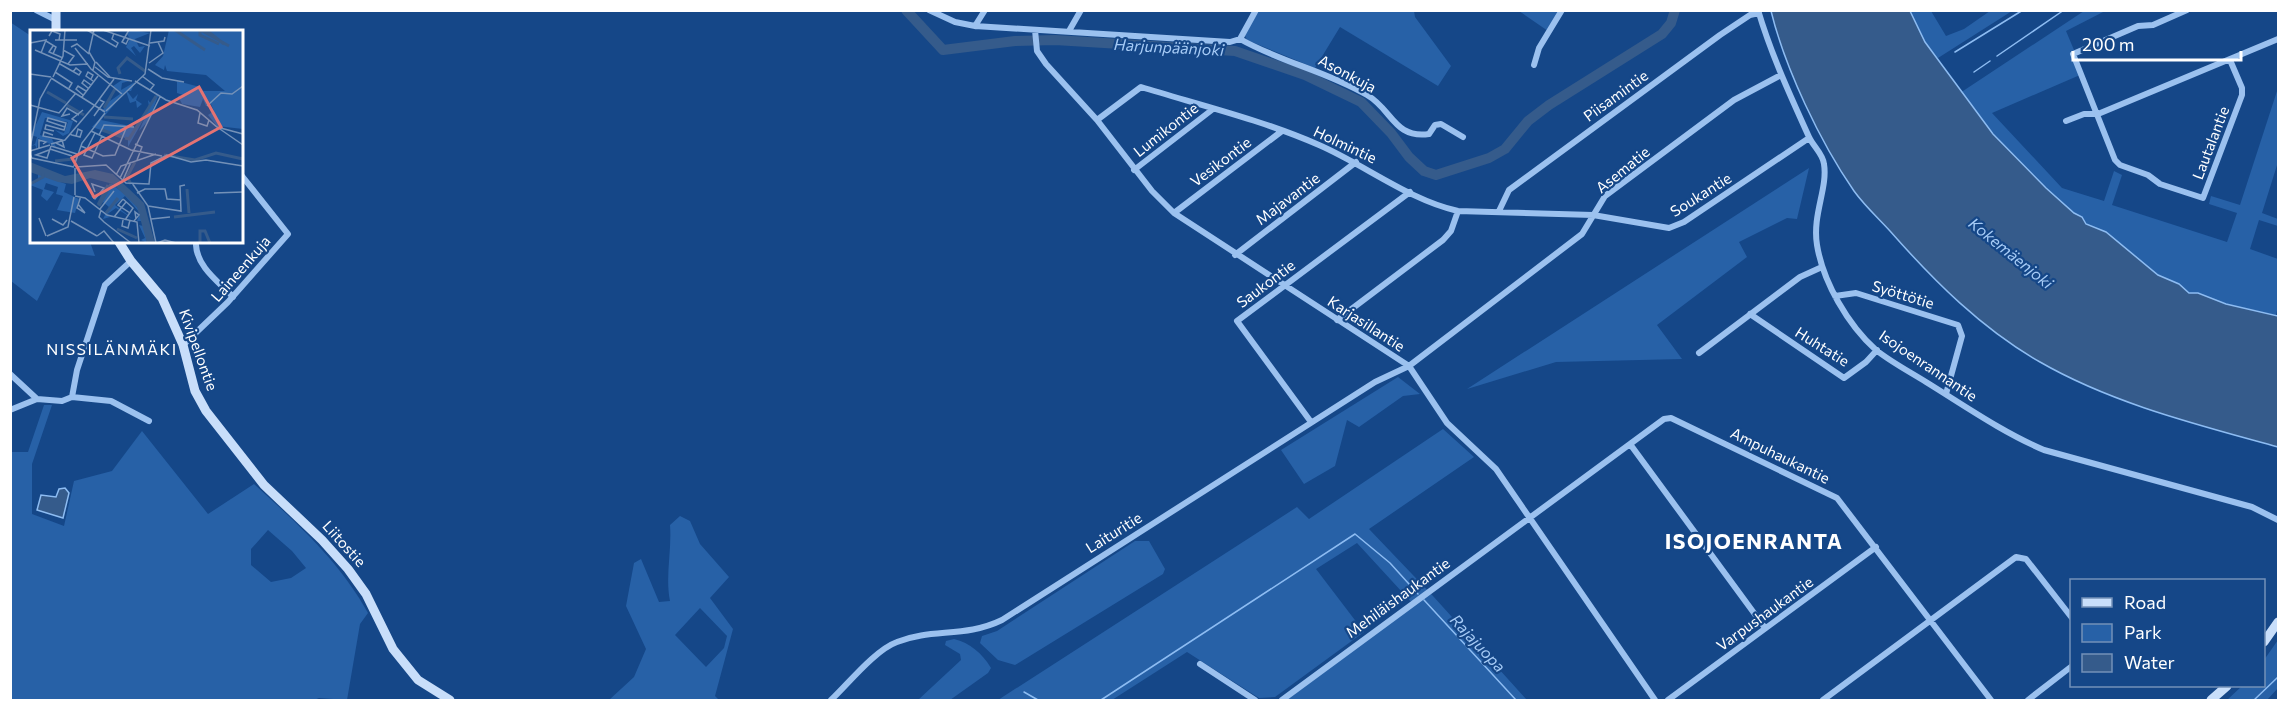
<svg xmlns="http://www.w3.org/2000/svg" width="2289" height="711" font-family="Commissioner,sans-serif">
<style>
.green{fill:#2761a7;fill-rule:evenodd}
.water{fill:#355b8b;stroke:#8dbcf2;stroke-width:1.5}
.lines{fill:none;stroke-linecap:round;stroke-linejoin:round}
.stream{stroke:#8dbcf2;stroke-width:1.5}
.river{stroke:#355b8b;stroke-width:10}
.street{stroke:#9bc1ef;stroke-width:6}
.secondary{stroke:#c8defa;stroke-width:9}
.labels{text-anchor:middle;stroke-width:4.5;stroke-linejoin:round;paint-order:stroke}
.street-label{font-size:15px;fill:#fff;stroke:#154788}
.water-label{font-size:16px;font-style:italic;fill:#a6cbf6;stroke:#154788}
.neighbourhood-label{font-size:16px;letter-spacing:1.5px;fill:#fff;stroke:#154788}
.district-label{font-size:21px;font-weight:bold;letter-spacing:1.5px;fill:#fff;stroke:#154788}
.inset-river{fill:none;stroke:#355b8b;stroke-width:3}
.inset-road{fill:none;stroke:#7391b8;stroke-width:1.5}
.view{fill:#e47373;fill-opacity:0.15;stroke:#e47373;stroke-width:3}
.inset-edge{fill:none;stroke:#fff;stroke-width:3}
</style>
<rect width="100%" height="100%" fill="#154788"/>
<path class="green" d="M1259,11H1414L1415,17L1451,66L1438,86L1340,27L1315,68L1247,40L1244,34Z
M1519,11H1560L1548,31Z
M1910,11H1931L1946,36L1964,29L1990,11H2012L1938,58L1925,42Z
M2084,11H2105L2066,31L2074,50L2070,52L2080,75L1992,113L2062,188L2104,201L2114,171L2122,175L2112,205L2227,242L2237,213L2209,204L2211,196L2240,205L2278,88V162L2262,213L2278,219V226L2259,220L2250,249L2278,259V306L2276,315L2226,304L2198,293L2189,294L2179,284L2158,275L2106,232L2085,224L2082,217C2049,204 1985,123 1960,93Z
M10,22L31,36L32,242H90L95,256L61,252L37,301L11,281Z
M1809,168L1797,219L1787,218L1739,242L1747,257L1657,325L1682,359L1556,362L1467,389Z
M1398,377L1420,394L1403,396L1359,427L1347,420L1335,466L1304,484L1281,450Z
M44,405H52L32,464V514L64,526L74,481L112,471L142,431L208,514L254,484C297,523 340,562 368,613L360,624L347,700L319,698L314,700H11L10,452H28ZM268,530L292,551L306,568L291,578L271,582L251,565V549Z
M1443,429L1474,457L1369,529L1433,596L1527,700H1287L1414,605L1357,543L1316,569L1364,632L1275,697L1259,698L1187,652L1112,700H998L1297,507L1309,519Z
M680,516L690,521L700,544L729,577L710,598L733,629L715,696L719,700H609L634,677L646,649L626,606L634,563L641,559L659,602L670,601C665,576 672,551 670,525ZM700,608L727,636L724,648L706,667L675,635Z
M1135,541H1149L1165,569L1163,574L1015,665L998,660L980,643L982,636L997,631Z
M954,639C970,643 982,653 991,668L988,673L950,700H918L961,660L960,654L945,645L946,641Z
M2278,640V688L2267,700H2227L2242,686H2264V660Z"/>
<path class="water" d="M1771,11H1910L1925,42L1993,134L2046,188L2074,213L2082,217L2086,224L2106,232L2158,275L2179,284L2189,293H2198L2226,304L2278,316V447C2199,425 2113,404 2040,362C1982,329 1934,281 1890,231C1878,218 1864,205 1854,191C1820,142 1785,68 1771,11Z
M65,488L69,493L63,518L37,510L41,495L56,497L59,489Z"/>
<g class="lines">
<path class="stream" d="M1955,52L2023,10
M1997,56L2064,10
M1974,72L1990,61
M1424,600L1516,700
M1024,692L1038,700
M1101,700L1355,534L1390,563L1418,594
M2254,700L2278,677"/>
<path class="river" d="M906,10L943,50L1015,41L1055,40L1235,51L1305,75L1361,102L1391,133L1409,157L1424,171L1436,175L1489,158L1505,149L1528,121L1549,105L1662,34L1671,23L1675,10"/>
<path class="street" d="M36,10L54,19
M929,10L955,22L975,26L1230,42L1240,39L1256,10
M1758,10C1771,54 1790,95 1809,137C1813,146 1823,154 1824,164C1828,188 1812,215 1817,245C1823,282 1848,325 1876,350C1891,362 1910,372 1926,382C1965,406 2002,432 2044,450L2252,507L2278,520
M2187,10L2153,25L2138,26L2073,54L2115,160L2120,165L2148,175L2160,184L2203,198L2242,95V88L2230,60
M975,26L985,10
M1035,30L1037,51L1046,64L1097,120L1152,191L1174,213L1409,366L1447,423L1496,469L1655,700
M1069,31L1081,10
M1240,39C1280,62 1326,71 1367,95C1392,109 1394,139 1429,134L1435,125L1441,124L1463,137
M1534,65L1539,48L1562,10
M1097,120L1141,87C1200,105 1262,120 1319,145C1365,165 1409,200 1458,211L1593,215L1669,228L1684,222L1809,138
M2066,121L2084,114H2098L2278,39
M1134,170L1213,109
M1499,211L1509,190L1720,35L1750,15L1759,13
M1174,213L1282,131
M196,245C197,267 219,282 233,297
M1235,255L1356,162
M1835,296L1856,293L1958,325L1962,336L1946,394
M1750,314L1844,378L1866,362L1877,350
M1337,320L1443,240L1451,231L1458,211
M183,345L228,302L288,234L242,176
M1699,353L1800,277L1822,267
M10,374L37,399L62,401L72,397L111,401L149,421
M72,397L77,370L105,285L131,261
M10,410L37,399
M1311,422L1237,321L1410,192
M1630,444L1765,628
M1200,664L1255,700
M831,700C848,684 875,650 897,642C932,628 965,638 1002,620L1375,382L1409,366L1582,234L1605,196L1734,100L1781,75
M1282,700L1664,419L1671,418L1837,498L1991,700
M1668,700L1876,547
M1823,700L2016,557L2026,559L2072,618
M2028,700L2072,666"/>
<path class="secondary" d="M56,10V32
M119,242L131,261L162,298L183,345L195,391L206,411L264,485L322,540L348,569L366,594L393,649L418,680L450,700
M2264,642L2278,622
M2211,700L2227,686"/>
</g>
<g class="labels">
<g class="street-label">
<text transform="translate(1347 74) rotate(28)" y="5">Asonkuja</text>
<text transform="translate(1616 96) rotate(-36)" y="5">Piisamintie</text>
<text transform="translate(1166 130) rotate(-38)" y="5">Lumikontie</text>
<text transform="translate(2211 143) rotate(-69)" y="5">Lautalantie</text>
<text transform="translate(1345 145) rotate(25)" y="5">Holmintie</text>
<text transform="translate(1221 162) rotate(-37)" y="5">Vesikontie</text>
<text transform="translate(1623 170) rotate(-39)" y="5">Asematie</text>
<text transform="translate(1701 195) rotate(-32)" y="5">Soukantie</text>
<text transform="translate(1288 199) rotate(-37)" y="5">Majavantie</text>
<text transform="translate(241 269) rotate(-49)" y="5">Laineenkuja</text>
<text transform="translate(1266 284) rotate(-37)" y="5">Saukontie</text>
<text transform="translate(1903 295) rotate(17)" y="5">Syöttötie</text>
<text transform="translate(1366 324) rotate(33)" y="5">Karjasillantie</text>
<text transform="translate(1822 347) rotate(32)" y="5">Huhtatie</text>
<text transform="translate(198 350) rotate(70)" y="5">Kivipellontie</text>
<text transform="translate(1928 366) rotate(34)" y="5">Isojoenrannantie</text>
<text transform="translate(1780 456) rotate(26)" y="5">Ampuhaukantie</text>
<text transform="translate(1114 533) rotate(-32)" y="5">Laituritie</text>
<text transform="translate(344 544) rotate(48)" y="5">Liitostie</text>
<text transform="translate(1398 598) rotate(-36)" y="5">Mehiläishaukantie</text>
<text transform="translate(1765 614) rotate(-36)" y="5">Varpushaukantie</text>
</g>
<g class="water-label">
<text transform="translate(1169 47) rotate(3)" y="6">Harjunpäänjoki</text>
<text transform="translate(2011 253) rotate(39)" y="6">Kokemäenjoki</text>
<text transform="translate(1478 643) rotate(47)" y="6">Rajajuopa</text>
</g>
<g class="neighbourhood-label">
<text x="112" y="355">NISSILÄNMÄKI</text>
</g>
<g class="district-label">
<text x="1754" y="549">ISOJOENRANTA</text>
</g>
</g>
<g transform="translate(30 30)">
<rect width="213" height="213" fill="#154788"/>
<path d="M101,0L120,3L105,9L109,17L115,16L110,23L104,16L101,18L106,26L96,17L100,9L97,4ZM139,0H213V99L187,96L178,85L184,81L180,72L176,76L173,69L170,77L152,74L148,66L153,65L147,63V51L170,57L172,61H195L176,45L137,41L135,35L134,40L125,35L133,26ZM92,50L99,51L92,53L91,60L105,52L101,61H97L103,69L108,64L106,70L112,74L107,78L106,71L100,73L96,61L71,90L105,97L119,77L118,70L121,74L126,65L128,66L119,90L109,101L116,85L98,117V109L62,97L76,82L74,83L69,79L72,81L78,73L74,71L78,72L85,58L80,71L90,64L83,56ZM12,82L43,91L39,103L33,106L25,100L34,103L38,92L15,88L10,105L22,109L26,117L8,108L7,119L5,115L1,116L5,114L7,107L1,105ZM8,144L36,154L34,162L49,169L45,183L27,180L33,166L26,164L28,157L16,153L14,159L24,162L17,171L11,166L13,160L0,155L8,151ZM81,153L98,167L109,179L113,190L117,213L111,210L115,208L109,195L113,196L112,191H107L110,183L95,166L85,175L103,189L86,178L76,185L80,187L73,189L79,177L73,172L70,175Z" fill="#2761a7"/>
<path d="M0,132L35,146L65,140L83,144L114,173L125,213H117L107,177L83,154L60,148L42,154L28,152L0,142Z" fill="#355b8b"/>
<path class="inset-river" d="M145,0L175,20M170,0V5L189,14M171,0L199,16M176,0L194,14M90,44L88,38L97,28L115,41M17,62L36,73M37,75L54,85M74,78L85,59M74,87L103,89M72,100L92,107M95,108L99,109L126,66M134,125L165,130L186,123L213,129M25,131L43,129M0,154L13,147V143M101,154L97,147L105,132M157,159L159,183M68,175L78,155M69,176L81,154M76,183L88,168M144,187L185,182M87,199L107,208M170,213V201H175L180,213"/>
<path class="inset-road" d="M57,0L86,17L88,13L82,9L84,3M73,0L120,16M19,6L22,1L30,4L29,10M99,8L96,14L92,12L99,0M25,10H47M16,11L26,17L23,24M0,13L16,10L11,23M120,13L134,11L135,7M23,16L19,22L33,28M41,17L47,14L59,24M45,18L61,39L92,64M5,20L40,35L58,34M33,20L44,26L38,34M66,32L80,47M119,33L133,23L128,12M30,34L49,45L51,42L46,38L43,42M65,37L78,47L102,51M118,39L132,48L154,52M63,40L65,32L59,22L64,0M25,42L42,53L39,58M0,44L21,47M112,46L124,55L120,60M23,47L33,26L35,0M21,48L75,82M61,49L63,45L58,42L56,46L63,51M105,51L136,70L167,80L187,97L213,104M58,58L52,53L54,50L61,55M53,65L46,59L48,56L56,61M52,67L68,46M0,75L29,83L46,63M65,75L84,49M177,76L191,63L202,64L213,56M76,81L115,44L121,0M170,83L168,93L177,96L179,90M40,84L32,86L37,78L49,85M64,86L74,72L70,70M47,92L42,89L53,80M187,97L213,115M24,101L15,99L16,95L34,100L35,97L36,93L18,88L17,91L35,97M61,101L101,120L132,126M65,103L54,125L62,128L72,106M40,104L42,105L50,107L52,101L48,99L46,106M23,105L14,102L13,106L32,110L34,117L26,113M69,105L74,95L104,97M21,114L35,110L64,76M105,114L112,117L107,130M21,116L47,124M51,116L73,126L85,125L97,96M0,118L10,69L21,49M9,118V110L16,112L13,114M20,119L42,126M19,120L6,125L17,128L21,116M0,121L20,115M0,124L2,128L44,137M44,136L52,113L75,83M46,137L76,135L96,153L119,154L121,133L137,125L161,132L176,130L213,136M45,138V165M86,145L91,136L126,124M90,148L130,67M93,150L101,132M102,153L118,176L126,213M107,163L115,159H135L137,169L151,170M184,163L213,162M45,166L55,168L77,185L107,192L109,213M62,166L65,169L74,158L62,154L65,162M93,169L103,178L95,190M93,169L88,175L100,183M48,174L55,183L47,178L50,169V167M118,176L151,181L150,156L155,155M70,179L84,161M71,180L69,187L74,192L101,213M84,187L96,172M9,188L16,206M22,189L33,195L37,190M121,189L140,187M93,190L92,196L98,198L100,190M41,191L67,206M104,191L109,185L105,182L106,189M17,206L38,197L44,167M67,206L74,201L84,213M127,213L135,210L146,213"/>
<path class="view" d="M169,57L191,97L64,167L42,128Z"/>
<rect width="213" height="213" class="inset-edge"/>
</g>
<rect width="2289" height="711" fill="none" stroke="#ffffff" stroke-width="24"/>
<rect x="2070" y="579" width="195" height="108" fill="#154788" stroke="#7391b8" stroke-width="1.5"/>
<rect x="2082" y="598" width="30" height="9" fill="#c8defa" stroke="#7391b8" stroke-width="1.5"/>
<text x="2124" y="609" font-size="18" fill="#ffffff">Road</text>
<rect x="2082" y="624" width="30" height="18" fill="#2761a7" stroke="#7391b8" stroke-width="1.5"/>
<text x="2124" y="639" font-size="18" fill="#ffffff">Park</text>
<rect x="2082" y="654" width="30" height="18" fill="#355b8b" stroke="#7391b8" stroke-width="1.5"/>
<text x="2124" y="669" font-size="18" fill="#ffffff">Water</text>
<path d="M2073 51v9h168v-9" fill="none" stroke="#ffffff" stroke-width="3"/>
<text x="2082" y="51" font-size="18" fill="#ffffff" stroke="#154788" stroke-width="4.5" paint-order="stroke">200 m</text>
</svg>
